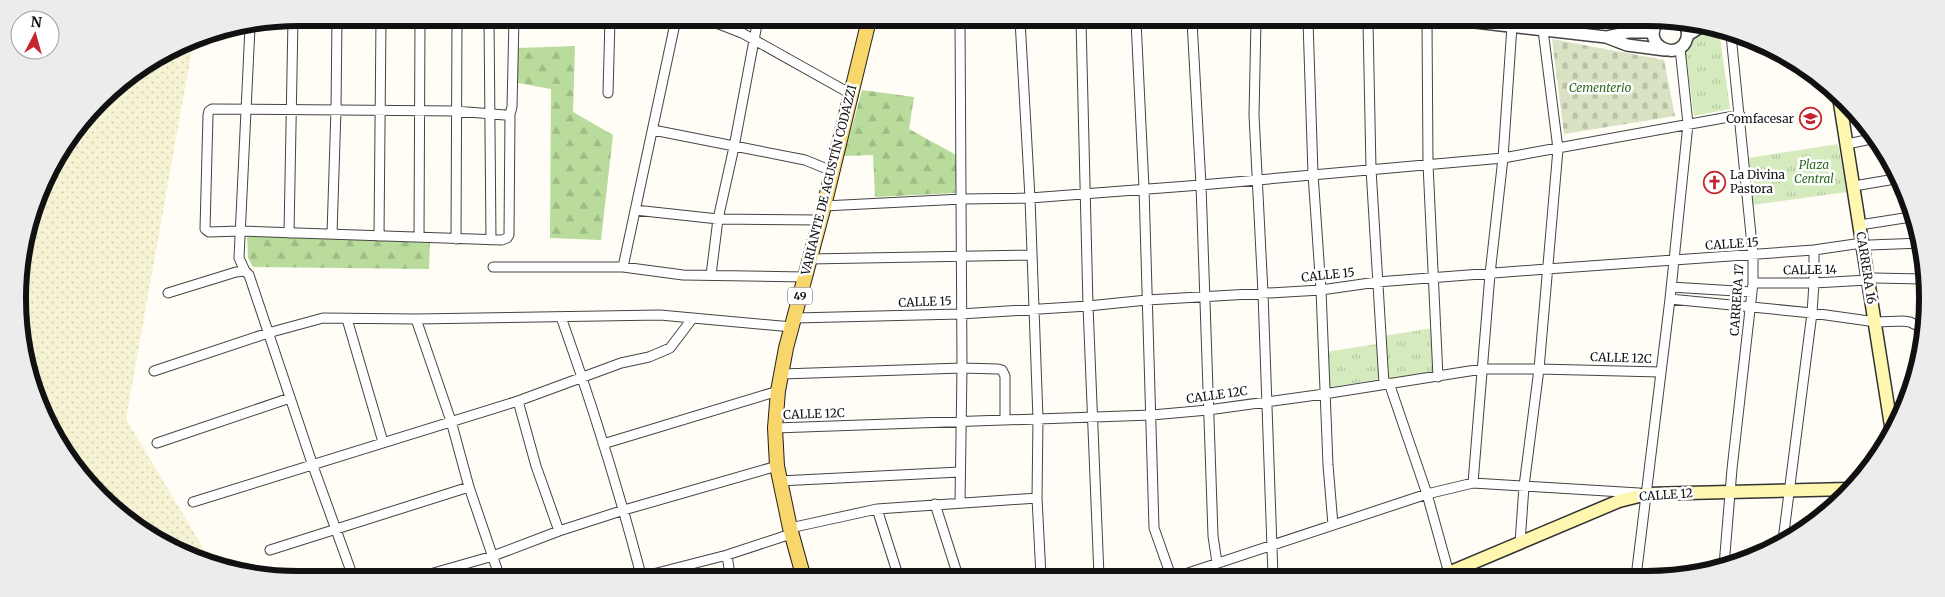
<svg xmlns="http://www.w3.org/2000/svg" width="1945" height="597" font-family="Merriweather,serif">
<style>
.farmland{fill:url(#farmland-dots)}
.grass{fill:url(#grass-tufts)}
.forest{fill:url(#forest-firs)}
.cemetery{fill:url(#cemetery-stones)}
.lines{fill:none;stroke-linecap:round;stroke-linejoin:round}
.minor-casing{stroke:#444;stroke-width:11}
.tertiary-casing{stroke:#444;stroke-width:14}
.secondary-casing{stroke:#333;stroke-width:15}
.primary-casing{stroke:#222;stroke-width:16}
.minor{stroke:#fff;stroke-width:9}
.tertiary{stroke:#fff;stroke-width:11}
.secondary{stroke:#fff6b0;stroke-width:12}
.primary{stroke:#f9d66b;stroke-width:14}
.labels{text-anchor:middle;stroke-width:5;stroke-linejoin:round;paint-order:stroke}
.shield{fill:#fff;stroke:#585858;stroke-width:1}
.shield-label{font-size:11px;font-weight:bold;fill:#111}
.park-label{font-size:12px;font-style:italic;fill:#2f6b1f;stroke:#fff}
.poi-label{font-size:12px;fill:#111;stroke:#fff;text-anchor:end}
.street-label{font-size:12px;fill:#111;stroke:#fff}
.rim{fill:none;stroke:#111;stroke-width:6}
</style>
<defs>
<pattern id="farmland-dots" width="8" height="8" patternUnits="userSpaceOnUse" patternTransform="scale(1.25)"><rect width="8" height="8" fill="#f6f3d4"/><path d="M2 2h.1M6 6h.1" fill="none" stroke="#d2cfb5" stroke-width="1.8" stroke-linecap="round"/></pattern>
<pattern id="grass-tufts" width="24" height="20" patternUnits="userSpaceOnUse" patternTransform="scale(1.25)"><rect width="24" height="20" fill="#d5ebbd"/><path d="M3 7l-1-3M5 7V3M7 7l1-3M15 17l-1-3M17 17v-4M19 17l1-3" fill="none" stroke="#b6c8a1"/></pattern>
<pattern id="forest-firs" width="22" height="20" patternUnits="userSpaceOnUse" patternTransform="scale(1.25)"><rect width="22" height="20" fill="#b9dc9c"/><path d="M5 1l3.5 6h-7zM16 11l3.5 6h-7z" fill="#9ebc85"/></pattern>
<pattern id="cemetery-stones" width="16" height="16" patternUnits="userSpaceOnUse" patternTransform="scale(1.25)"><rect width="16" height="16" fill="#d9e3c4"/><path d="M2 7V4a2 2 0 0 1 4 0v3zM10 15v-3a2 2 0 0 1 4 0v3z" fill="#b9c2a7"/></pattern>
</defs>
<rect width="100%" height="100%" fill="#fffdf5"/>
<path class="farmland" d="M194,38L126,419L211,561L142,532L65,455L27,371L20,262L47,174L113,87Z"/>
<path class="grass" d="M1707,25L1719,30L1730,109L1694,116L1685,48L1692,36Z
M1838,144L1847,192L1752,205L1749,158Z
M1433,328L1435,375L1387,380L1383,336Z
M1377,344L1380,379L1327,388L1325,352Z"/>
<path class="forest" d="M575,46L573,112L613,135L601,240L550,238L551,89L518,83V48Z
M862,90L914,97L909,129L958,156L955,193L875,197L873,155L844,156Z
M247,235L430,243L429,269L253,267L248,258Z"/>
<path class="cemetery" d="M1552,39L1664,60L1675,116L1564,134Z"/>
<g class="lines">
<defs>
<path id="minor" d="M489,18L491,240
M706,19L742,33L851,94
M1020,20L1030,198L1038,419L1037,498L1041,576
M1081,21L1088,306L1099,576
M1136,21L1144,188L1154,528L1171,576
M1192,21L1201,185L1213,536L1217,563
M1256,21L1254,115L1263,293L1273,576
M1308,21L1313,174L1321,290L1328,465L1333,525
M1368,22L1371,169L1384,384
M1427,22L1428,164L1438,377
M608,93L610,19
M510,114L505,115L455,111L212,109L209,111L208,115L205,229L209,232L240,231L502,240L507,238L509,235L510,114L512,107L514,18
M653,130L805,160L832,171
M1847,144L1876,138
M1860,185L1895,179
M824,206L962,199L1030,198L1201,185L1503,158L1740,115
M635,210L718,219L819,220
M1866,224L1911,217
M289,233L293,19
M332,234L336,109L337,18
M379,236L381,18
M419,237L420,18
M456,239L457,18
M1870,245L1922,243
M809,259L1032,255
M493,267H623L683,275L804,277
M623,267L676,19
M245,271L239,258L250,27
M711,275L718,219L734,147L758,19
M1875,278L1922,279
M1753,283H1814L1868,280
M1671,287L1752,292
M168,293L236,272L245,271L249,275L313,466L352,574
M1670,299L1812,313L1876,322L1903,321L1910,322L1922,328
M561,317C591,401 618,487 641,575
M795,318L960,314L1088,306L1147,300L1321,290L1377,282L1547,269L1814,250L1862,243
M347,319L383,442
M416,319L451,421L469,487L499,575
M154,371L268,333L323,318L416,319L660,315L792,327
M782,374L962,368L998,369L1002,370L1005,376V419
M1389,383L1427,494L1450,577
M518,401L536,466L559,531
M775,428L1152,415L1208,410L1324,394L1482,369H1539L1660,372
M157,443L290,398
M603,444L778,391
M779,481L960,472
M1473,483L1490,274L1503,158L1512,26
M193,502L518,401L621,363L649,357L670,348L692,319
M960,503L962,368L960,20
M935,504L958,576
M877,509L898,575
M790,528L877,509L1037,498
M1783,540L1812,313L1814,283V250
M1520,543L1524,486L1539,369L1558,149L1543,30
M270,550L469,487
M727,555L730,575
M1724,566L1732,469L1753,283V255L1731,35
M430,574L493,556L559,531L624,510L777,466
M649,575L727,555L791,534
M1179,576L1427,494L1473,483L1639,493
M1636,577L1670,299L1688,124L1680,48"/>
<path id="tertiary" d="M1475,22L1606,37L1627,45L1665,50
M1657,23C1641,46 1680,63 1687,38C1688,32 1687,27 1684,23
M1688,35L1705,24
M1606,37L1629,32H1653"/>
<path id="secondary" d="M1840,103L1892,432
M1439,577L1619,501L1647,494L1849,489"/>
<path id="primary" d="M803,575L790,528L777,466L775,428L778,391L786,348L824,206L869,20"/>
</defs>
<use href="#minor" class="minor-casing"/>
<use href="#tertiary" class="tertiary-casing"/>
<use href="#secondary" class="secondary-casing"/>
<use href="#primary" class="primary-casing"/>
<use href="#minor" class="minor"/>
<use href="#tertiary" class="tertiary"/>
<use href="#secondary" class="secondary"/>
<use href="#primary" class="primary"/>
</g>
<defs>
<symbol id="university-ring" viewBox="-11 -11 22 22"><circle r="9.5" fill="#fff" stroke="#c4262e" stroke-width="1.5"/><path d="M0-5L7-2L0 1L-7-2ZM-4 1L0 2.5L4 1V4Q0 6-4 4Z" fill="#c4262e"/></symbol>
<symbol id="church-ring" viewBox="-11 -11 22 22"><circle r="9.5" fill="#fff" stroke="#c4262e" stroke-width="1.5"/><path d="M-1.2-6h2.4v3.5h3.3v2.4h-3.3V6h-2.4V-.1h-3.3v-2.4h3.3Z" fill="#c4262e"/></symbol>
</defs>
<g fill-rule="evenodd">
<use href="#university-ring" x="1798" y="106" width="25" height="25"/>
<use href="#church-ring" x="1702" y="170" width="25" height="25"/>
</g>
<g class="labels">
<rect class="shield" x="787.5" y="287.5" width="25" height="17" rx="4"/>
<g class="shield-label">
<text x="800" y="300">49</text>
</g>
<g class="park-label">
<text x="1600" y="92">Cementerio</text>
<text x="1814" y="169">Plaza<tspan x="1814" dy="14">Central</tspan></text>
</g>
<g class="poi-label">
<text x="1794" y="123">Comfacesar</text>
<text x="1730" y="179" text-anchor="start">La Divina<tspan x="1730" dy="14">Pastora</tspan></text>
</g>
<g class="street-label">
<text transform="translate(829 180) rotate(-76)" y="4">VARIANTE DE AGUSTÍN CODAZZI</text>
<text transform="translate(1732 244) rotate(-4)" y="4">CALLE 15</text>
<text transform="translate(1866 268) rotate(81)" y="4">CARRERA 16</text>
<text transform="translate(1810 270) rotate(-1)" y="4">CALLE 14</text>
<text transform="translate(1328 275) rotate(-6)" y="4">CALLE 15</text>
<text transform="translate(1737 300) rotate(-86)" y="4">CARRERA 17</text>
<text transform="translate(925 302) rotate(-2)" y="4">CALLE 15</text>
<text transform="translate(1621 358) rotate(2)" y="4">CALLE 12C</text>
<text transform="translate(1217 395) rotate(-8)" y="4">CALLE 12C</text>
<text transform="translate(814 414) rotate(-2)" y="4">CALLE 12C</text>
<text transform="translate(1666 495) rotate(-4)" y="4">CALLE 12</text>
</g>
</g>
<path d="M0 0H1945V597H0ZM298 26H1647A272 272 0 0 1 1919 298V299A272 272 0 0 1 1647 571H298A272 272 0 0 1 26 299V298A272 272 0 0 1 298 26Z" fill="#ececec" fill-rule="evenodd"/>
<path class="rim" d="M298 26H1647A272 272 0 0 1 1919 298V299A272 272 0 0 1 1647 571H298A272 272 0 0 1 26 299V298A272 272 0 0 1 298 26Z"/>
<g transform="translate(35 35) rotate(6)"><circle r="24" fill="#ffffff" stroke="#a0a0a0"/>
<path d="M0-4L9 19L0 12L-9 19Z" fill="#c4262e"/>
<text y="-8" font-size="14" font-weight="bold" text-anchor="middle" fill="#111111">N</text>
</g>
</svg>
